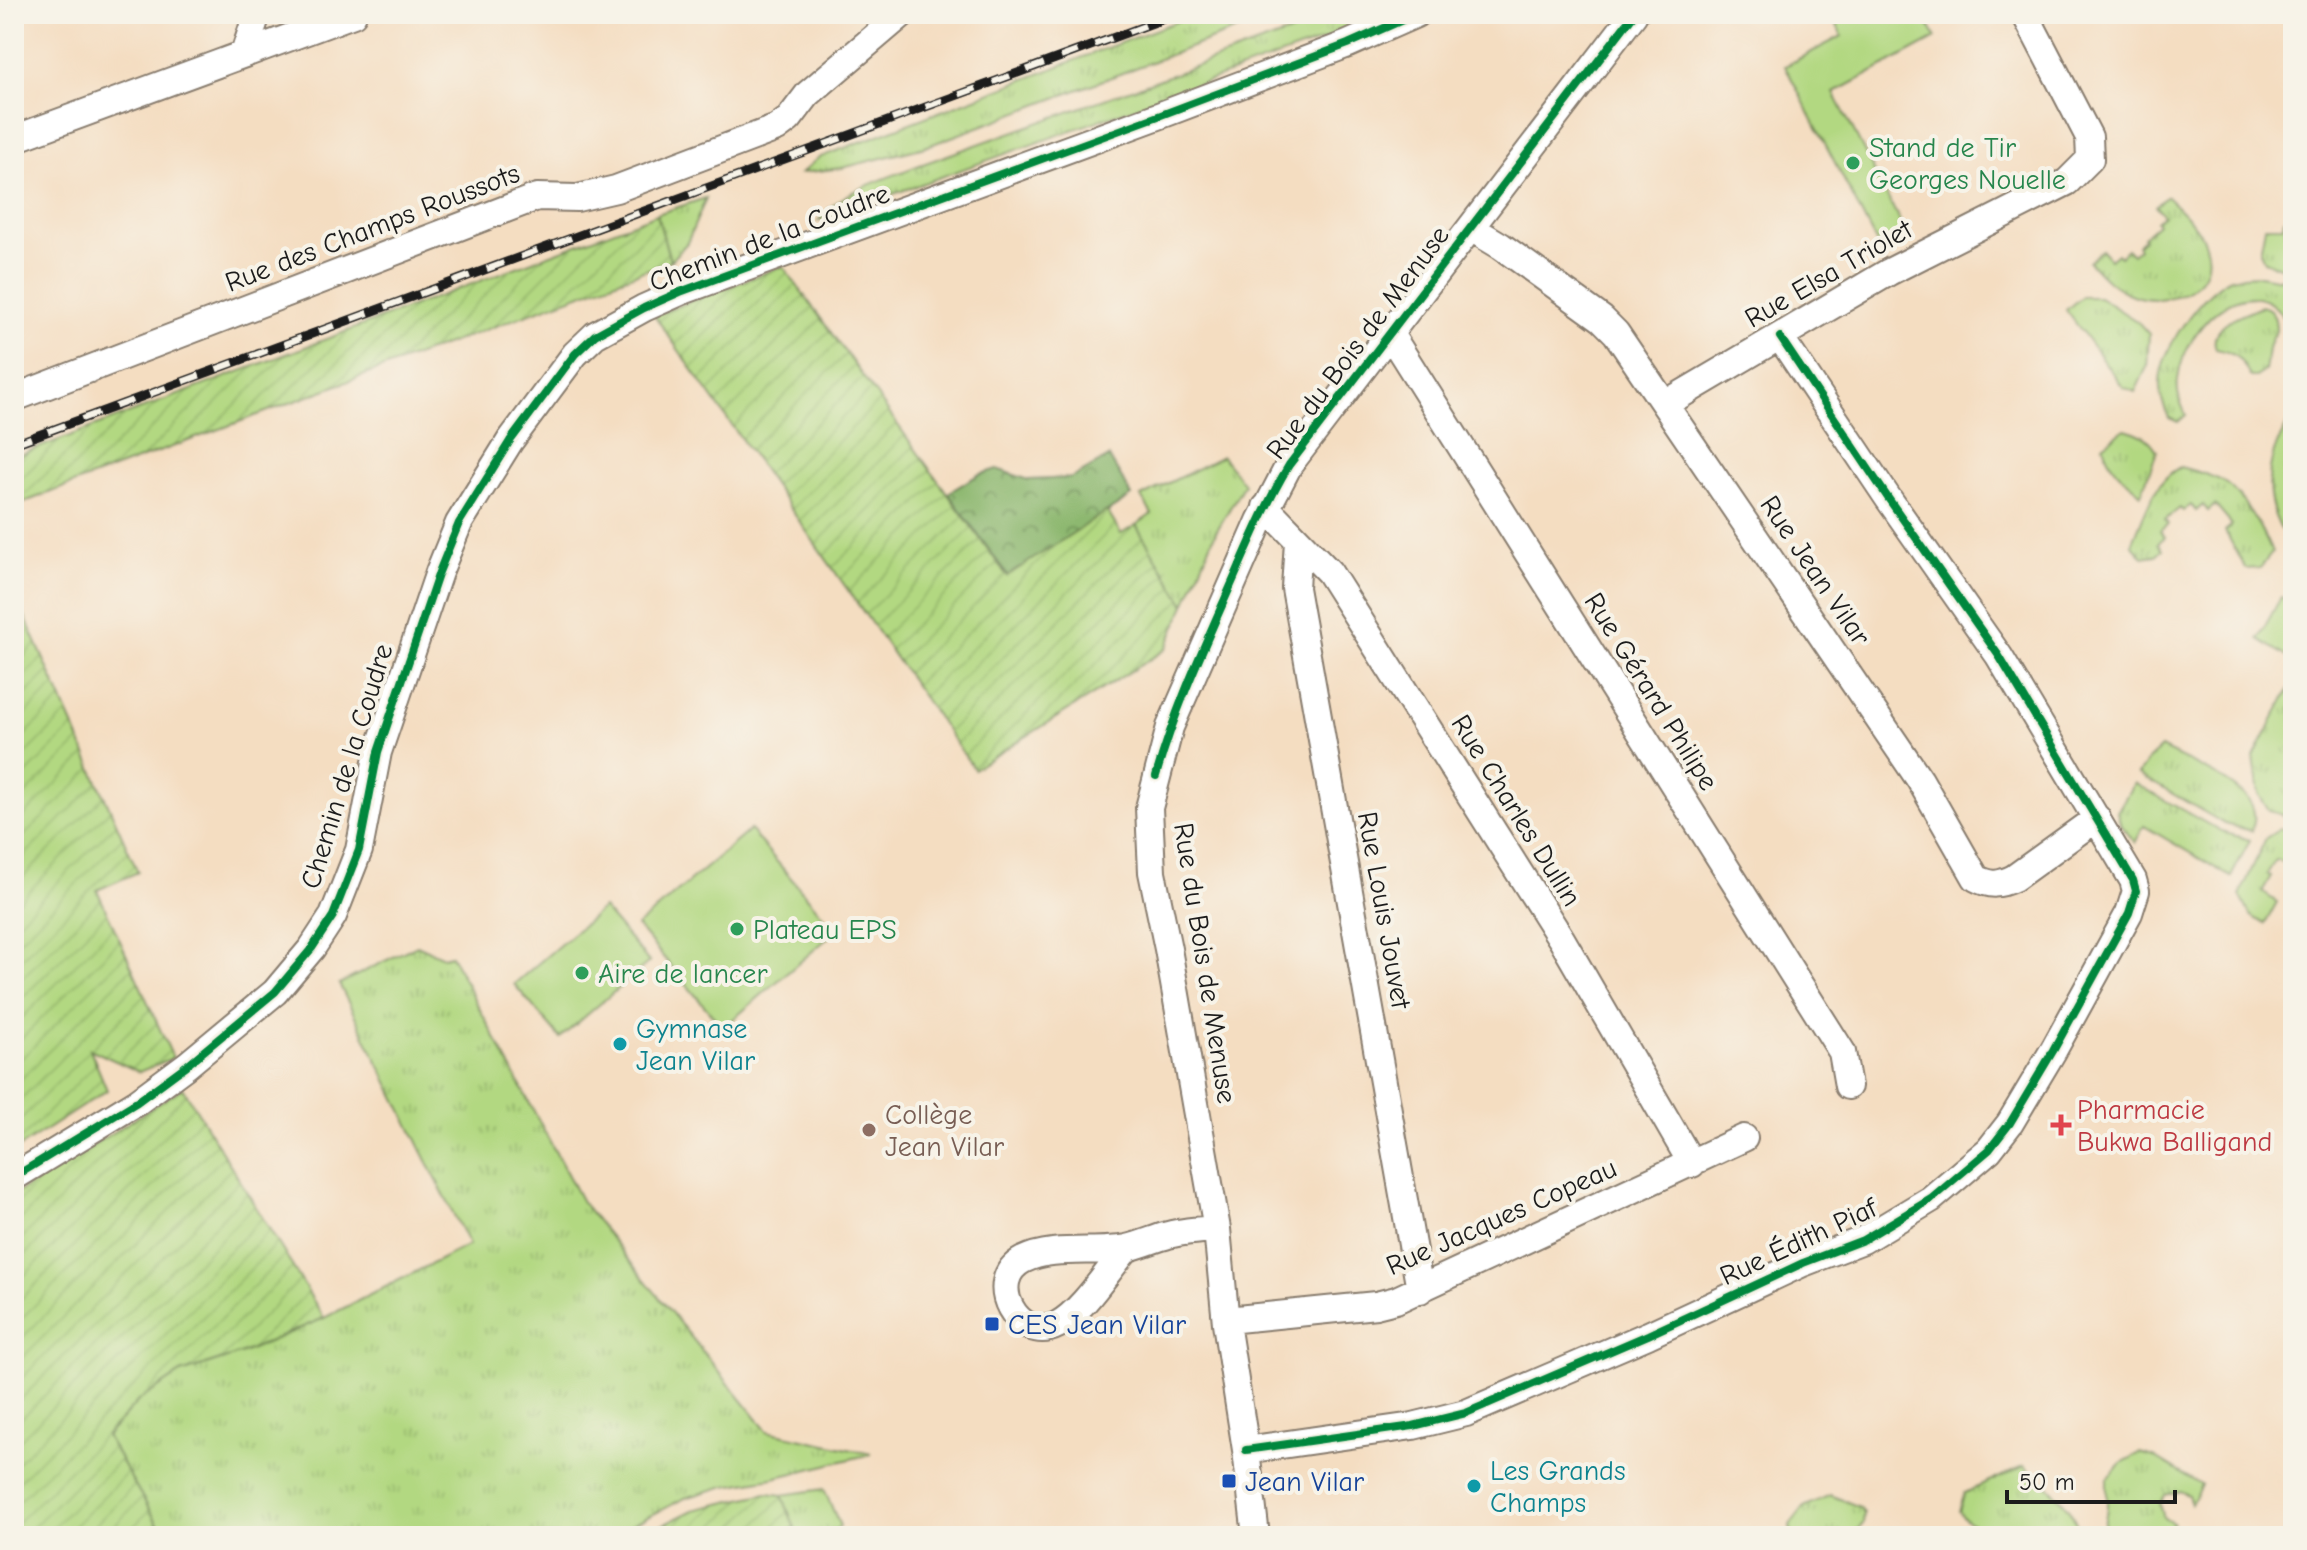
<svg xmlns="http://www.w3.org/2000/svg" width="2307" height="1550" font-family="'Comic Neue',sans-serif">
<style>
.grass{fill:url(#grass-tufts);stroke:#677a4e;stroke-width:2}
.forest{fill:url(#forest-crowns);stroke:#546a46;stroke-width:2}
.garden{fill:url(#garden-furrows);stroke:#677a4e;stroke-width:2}
.pitch{fill:#b2d881;stroke:#677a4e;stroke-width:2}
.lines{fill:none;stroke-linecap:round;stroke-linejoin:round}
.minor-casing{stroke:#887c6e;stroke-width:30}
.minor{stroke:#fff;stroke-width:26}
.rail-casing{stroke:#1c1c1c;stroke-width:9}
.rail{stroke:#f7f3e8;stroke-width:6;stroke-dasharray:18;stroke-linecap:butt}
.cycleway-casing{stroke:#f7f3e8;stroke-width:13}
.cycleway{stroke:#00873e;stroke-width:8}
.leisure-dot{fill:#2e9e5b;stroke:#f7f3e8;stroke-width:3}
.culture-dot{fill:#0f9aa8;stroke:#f7f3e8;stroke-width:3}
.health-dot{fill:#e0444e;stroke:#f7f3e8;stroke-width:3}
.education-dot{fill:#8d6e63;stroke:#f7f3e8;stroke-width:3}
.transit-dot{fill:#1a4fb4;stroke:#f7f3e8;stroke-width:3}
.labels{text-anchor:middle;stroke-width:8;stroke-linejoin:round;paint-order:stroke}
.leisure-label{font-size:28px;fill:#27864d;stroke:#f7f3e8;text-anchor:start}
.street-label{font-size:28px;fill:#1c1c1c;stroke:#f7f3e8}
.culture-label{font-size:28px;fill:#0d838f;stroke:#f7f3e8;text-anchor:start}
.health-label{font-size:28px;fill:#be3a42;stroke:#f7f3e8;text-anchor:start}
.education-label{font-size:28px;fill:#785e54;stroke:#f7f3e8;text-anchor:start}
.transit-label{font-size:28px;fill:#164399;stroke:#f7f3e8;text-anchor:start}
</style>
<defs>
<pattern id="grass-tufts" width="24" height="20" patternUnits="userSpaceOnUse" patternTransform="scale(2)"><rect width="24" height="20" fill="#b2d881"/><path d="M3 7l-1-3M5 7V3M7 7l1-3M15 17l-1-3M17 17v-4M19 17l1-3" fill="none" stroke="#98b96f"/></pattern>
<pattern id="forest-crowns" width="20" height="18" patternUnits="userSpaceOnUse" patternTransform="scale(2)"><rect width="20" height="18" fill="#8db86f"/><path d="M2 6a3 3 0 1 1 6 0M12 15a3 3 0 1 1 6 0" fill="none" stroke="#72955a"/></pattern>
<pattern id="garden-furrows" width="10" height="10" patternUnits="userSpaceOnUse" patternTransform="scale(2)"><rect width="10" height="10" fill="#b2d881"/><path d="M-1 1l2-2M0 10L10 0M9 11l2-2" fill="none" stroke="#98b96f"/></pattern>
</defs>
<rect width="100%" height="100%" fill="#f7f3e8"/>
<filter id="ink" filterUnits="userSpaceOnUse"><feTurbulence type="fractalNoise" baseFrequency=".0125" numOctaves="2"/><feDisplacementMap in="SourceGraphic" scale="16" xChannelSelector="R" yChannelSelector="G"/><feConvolveMatrix kernelMatrix="1 2 1 2 8 2 1 2 1" color-interpolation-filters="sRGB"/></filter>
<filter id="wash" filterUnits="userSpaceOnUse"><feTurbulence type="fractalNoise" baseFrequency=".006" numOctaves="4" result="noise"/><feDisplacementMap in="SourceGraphic" scale="32" xChannelSelector="R" yChannelSelector="G"/><feGaussianBlur stdDeviation="1.8" result="paint"/><feColorMatrix in="noise" values="0 0 0 0 0 0 0 0 0 0 0 0 0 0 0 0 0 1.4 0 .05"/><feComposite in="paint" operator="in"/></filter>
<g filter="url(#wash)">
<rect width="100%" height="100%" fill="#f4ddc1"/>
<path class="grass" d="M1196,14H1279L925,147L842,168L801,173L818,158Z
M1342,14H1382L1343,33L818,221C841,190 883,180 917,166Z
M2166,196C2180,210 2199,226 2205,244C2220,288 2167,308 2132,295C2113,288 2102,276 2089,261L2102,250L2110,259L2117,253L2120,256L2127,249L2132,254L2139,248L2137,245L2144,239L2143,237L2158,224L2156,221L2163,215L2156,206Z
M706,198L687,243L670,261L657,214Z
M2293,204V272L2264,261L2260,252L2265,226H2283L2284,219L2289,218V208Z
M2260,275L2293,281V340C2267,251 2184,319 2178,380C2176,393 2181,404 2186,415L2178,422L2169,418C2164,406 2159,395 2160,382C2161,349 2200,294 2229,279C2237,275 2250,276 2260,275Z
M2081,297H2099L2138,322L2149,334L2147,367L2135,392L2123,387L2066,310Z
M2261,306C2274,308 2276,319 2276,331C2266,343 2268,356 2265,371L2256,377H2250C2243,360 2234,352 2216,349C2207,324 2243,314 2261,306Z
M2293,414V546C2271,522 2264,487 2273,455C2277,441 2287,427 2293,414Z
M2125,429C2140,433 2150,438 2157,451L2141,494C2124,478 2109,468 2103,445Z
M1222,456L1244,484L1216,532L1185,605L1136,525L1152,514L1141,497Z
M2180,467C2194,471 2209,474 2222,481C2241,492 2264,532 2272,553L2260,568L2246,569L2225,531L2232,525L2215,505L2208,511L2203,505L2196,511L2191,505L2183,511L2180,508L2165,520L2168,524L2160,531L2165,537L2158,543L2163,549L2156,555L2143,557L2132,544C2144,517 2152,482 2180,467Z
M2281,597L2293,603L2292,660L2258,639Z
M2293,682V818L2269,811L2259,795L2254,757Z
M2161,748C2185,761 2241,782 2252,806C2256,814 2254,823 2252,831L2225,824L2138,774L2148,760Z
M2134,783L2222,832L2250,840L2231,877L2144,826L2135,843L2120,823L2117,812Z
M2280,829H2293V862L2290,866L2276,859L2267,874L2271,876L2262,892L2277,902L2265,924L2250,915L2240,895L2266,838Z
M417,945L443,957L451,955L582,1202L767,1431L871,1454L773,1478L726,1486L685,1498L610,1536H165L106,1436L138,1401L181,1373L242,1353L324,1318L469,1245L339,984Z
M2140,1453L2154,1457L2201,1485L2191,1504L2188,1495L2180,1491L2165,1495L2160,1504L2164,1518L2173,1523L2169,1536H2105L2102,1535L2107,1509V1478L2123,1462Z
M2024,1466C2046,1484 2075,1506 2080,1536C2041,1536 1984,1548 1959,1511L1965,1493Z
M824,1489L840,1526L828,1536H798L782,1495Z
M1830,1495L1860,1507L1864,1513L1863,1524L1851,1536H1791L1790,1525L1804,1507Z"/>
<path class="forest" d="M1109,457L1132,496L1008,576L948,493L978,475L997,469L1029,480L1072,478Z"/>
<path class="garden" d="M657,214L670,261L14,506V457Z
M783,266L1007,576L1107,511L1121,534L1136,525L1185,605L1166,649L974,769L654,315Z
M14,592L138,872L97,890L173,1058L139,1072L90,1049L107,1090L14,1151Z
M183,1088L324,1318L242,1353L181,1373L138,1401L106,1436L165,1536H14V1195Z
M767,1493L782,1495L798,1536H641L693,1510Z"/>
<path class="pitch" d="M1832,14H1869L1872,21L1885,14H1923L1936,38L1834,93L1906,233L1878,246L1785,66L1842,36Z
M750,830L836,931L723,1028L637,926Z
M603,908L649,962L560,1038L514,984Z"/>
</g>
<g filter="url(#ink)">
<g class="lines">
<defs>
<path id="minor" d="M244,54L257,14
M14,139L353,14
M1471,228L1501,246L1602,319L1616,333L1920,780L1976,878C1991,886 1999,885 2014,878L2097,818
M1390,334L1842,1052L1848,1086
M14,398L537,197L577,198L616,189L777,128L789,119L808,94L902,14
M1665,404L1889,272L2067,182L2090,159L2089,137L2025,14
M1266,507L1329,572L1562,940L1692,1164
M1298,541L1295,588L1420,1290
M14,1177L137,1102L187,1065L275,992L312,948L333,916L359,850L378,752L439,572L459,523L510,441L575,354L595,335L644,308L680,292L1161,115L1348,44L1416,14
M1127,1248C1108,1270 1083,1311 1057,1325C1019,1345 983,1281 1023,1260C1053,1245 1094,1254 1127,1248C1141,1245 1154,1239 1168,1235C1184,1231 1200,1230 1217,1229
M1226,1323L1237,1319L1376,1305L1396,1300L1744,1138
M1246,1450L1413,1426L1466,1413L1648,1335L1803,1263L1863,1240L1931,1199L1989,1150L2010,1123L2053,1051L2129,913L2136,891L2133,880L1999,656L1888,498L1780,337
M1256,1536L1246,1450L1226,1323L1217,1229L1168,949L1152,872L1149,808L1170,727L1260,521L1289,465L1634,14"/>
</defs>
<use href="#minor" class="minor-casing"/>
<use href="#minor" class="minor"/>
<defs>
<path id="rail" d="M14,444L1177,14"/>
</defs>
<use href="#rail" class="rail-casing"/>
<use href="#rail" class="rail"/>
<defs>
<path id="cycleway" d="M1156,776C1174,712 1201,653 1228,592C1247,549 1265,505 1289,465L1634,14
M14,1177L137,1102L187,1065L275,992L312,948L333,916L359,850L378,752L439,572L459,523L510,441L575,354L595,335L644,308L680,292L1161,115L1348,44L1416,14
M1246,1450L1413,1426L1466,1413L1648,1335L1803,1263L1863,1240L1931,1199L1989,1150L2010,1123L2053,1051L2129,913L2136,891L2133,880L1999,656L1888,498L1780,337"/>
</defs>
<use href="#cycleway" class="cycleway-casing"/>
<use href="#cycleway" class="cycleway"/>
</g>
</g>
<g class="leisure-dot">
<circle cx="1853" cy="163" r="8"/>
<circle cx="737" cy="929" r="8"/>
<circle cx="582" cy="973" r="8"/>
</g>
<g class="culture-dot">
<circle cx="620" cy="1044" r="8"/>
<circle cx="1474" cy="1486" r="8"/>
</g>
<path class="health-dot" d="M2057 1113h8v8h8v8h-8v8h-8v-8h-8v-8h8z"/>
<circle class="education-dot" cx="869" cy="1130" r="8"/>
<g class="transit-dot">
<rect x="984" y="1316" width="16" height="16" rx="4"/>
<rect x="1221" y="1473" width="16" height="16" rx="4"/>
</g>
<g class="labels">
<g class="leisure-label">
<text x="1869" y="157">Stand de Tir<tspan x="1869" dy="32">Georges Nouelle</tspan></text>
<text x="753" y="939">Plateau EPS</text>
<text x="598" y="983">Aire de lancer</text>
</g>
<g class="street-label">
<text transform="translate(372 227) rotate(-21)" y="10">Rue des Champs Roussots</text>
<text transform="translate(769 237) rotate(-21)" y="10">Chemin de la Coudre</text>
<text transform="translate(1828 273) rotate(-30)" y="10">Rue Elsa Triolet</text>
<text transform="translate(1357 342) rotate(-53)" y="10">Rue du Bois de Menuse</text>
<text transform="translate(1816 570) rotate(56)" y="10">Rue Jean Vilar</text>
<text transform="translate(1652 691) rotate(58)" y="10">Rue Gérard Philipe</text>
<text transform="translate(346 766) rotate(-73)" y="10">Chemin de la Coudre</text>
<text transform="translate(1517 810) rotate(58)" y="10">Rue Charles Dullin</text>
<text transform="translate(1385 910) rotate(80)" y="10">Rue Louis Jouvet</text>
<text transform="translate(1206 963) rotate(81)" y="10">Rue du Bois de Menuse</text>
<text transform="translate(1501 1216) rotate(-24)" y="10">Rue Jacques Copeau</text>
<text transform="translate(1798 1241) rotate(-25)" y="10">Rue Édith Piaf</text>
</g>
<g class="culture-label">
<text x="636" y="1038">Gymnase<tspan x="636" dy="32">Jean Vilar</tspan></text>
<text x="1490" y="1480">Les Grands<tspan x="1490" dy="32">Champs</tspan></text>
</g>
<g class="health-label">
<text x="2077" y="1119">Pharmacie<tspan x="2077" dy="32">Bukwa Balligand</tspan></text>
</g>
<g class="education-label">
<text x="885" y="1124">Collège<tspan x="885" dy="32">Jean Vilar</tspan></text>
</g>
<g class="transit-label">
<text x="1008" y="1334">CES Jean Vilar</text>
<text x="1245" y="1491">Jean Vilar</text>
</g>
</g>
<rect width="2307" height="1550" fill="none" stroke="#f7f3e8" stroke-width="48"/>
<path d="M2007 1490v12h168v-12" fill="none" stroke="#1c1c1c" stroke-width="4"/>
<text x="2019" y="1490" font-size="24" fill="#1c1c1c" stroke="#f7f3e8" stroke-width="6" paint-order="stroke">50 m</text>
</svg>
